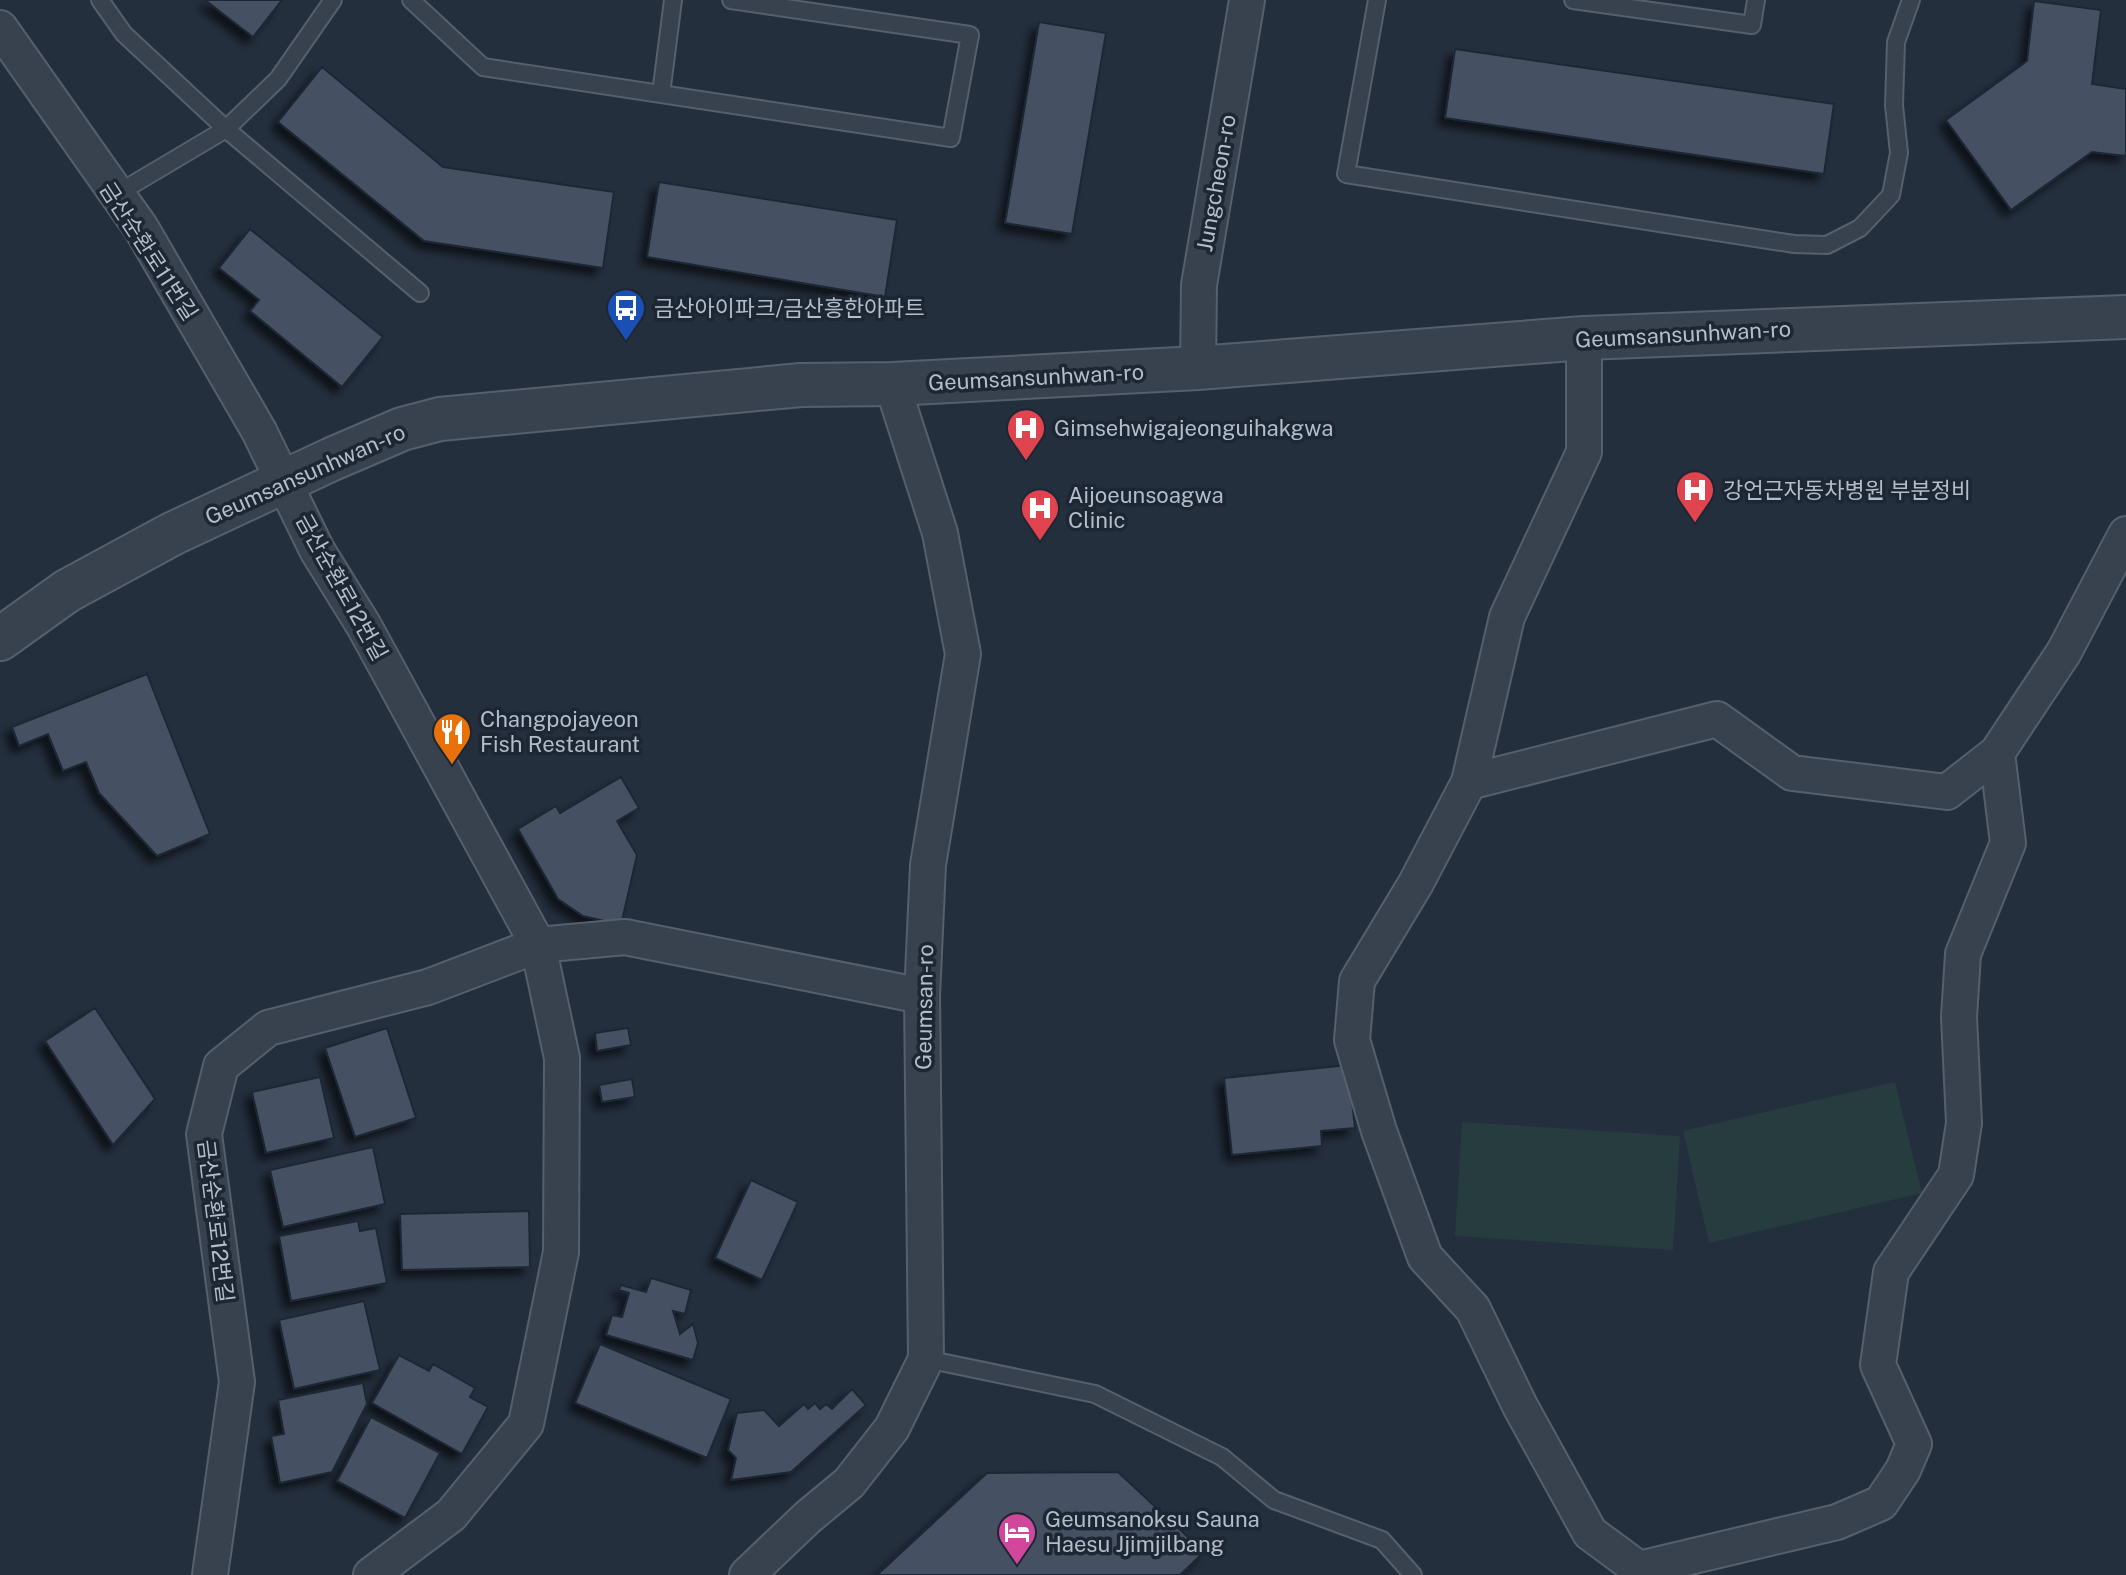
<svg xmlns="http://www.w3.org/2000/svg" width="2126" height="1575" font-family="'Public Sans','Noto Sans KR',sans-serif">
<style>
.green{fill:#263c3f}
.building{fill:#455162;stroke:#1f2835;stroke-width:2;filter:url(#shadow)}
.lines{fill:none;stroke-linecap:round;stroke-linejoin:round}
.service-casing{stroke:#565f6c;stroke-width:20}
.minor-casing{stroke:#565f6c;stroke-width:38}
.tertiary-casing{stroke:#565f6c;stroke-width:46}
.service{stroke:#38414e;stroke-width:16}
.minor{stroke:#38414e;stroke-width:34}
.tertiary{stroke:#38414e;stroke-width:42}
.labels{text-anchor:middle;stroke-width:7;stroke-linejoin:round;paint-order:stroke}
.street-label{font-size:22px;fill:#b4bcc9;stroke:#1d2633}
.poi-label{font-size:22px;fill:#b4bcc9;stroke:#1d2633;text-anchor:start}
</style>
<defs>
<filter id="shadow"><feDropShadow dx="-7" dy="7" stdDeviation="4" flood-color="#0009"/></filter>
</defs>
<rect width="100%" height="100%" fill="#242f3e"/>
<path class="green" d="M1895,1082L1922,1193L1709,1243L1683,1131Z
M1462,1122L1680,1136L1673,1250L1455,1236Z"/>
<path class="building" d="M205,0H282L253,37Z
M2034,1L2101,10L2092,84L2126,89V156L2092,152L2011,210L1946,120L2027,61Z
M1039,22L1106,33L1072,234L1005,223Z
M1455,49L1834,104L1824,174L1445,118Z
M322,67L443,167L614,192L603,268L424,241L278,122Z
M659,182L897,220L885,297L647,257Z
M250,229L383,337L342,387L250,311L259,300L219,268Z
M147,674L210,834L157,856L99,793L86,762L63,771L48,734L19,746L12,727Z
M621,777L639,808L617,821L637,855L621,925L583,916L558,899L518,829L556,806L560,813Z
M95,1008L155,1099L113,1145L45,1041Z
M387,1028L416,1118L355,1137L325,1048Z
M628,1028L631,1045L597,1051L595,1033Z
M1348,1065L1355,1128L1321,1131L1322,1146L1232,1155L1224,1078Z
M320,1077L334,1138L266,1153L252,1092Z
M632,1079L635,1097L602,1102L599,1085Z
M373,1147L385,1204L283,1227L270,1170Z
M751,1180L798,1202L762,1280L715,1258Z
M529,1211L530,1267L402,1270L400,1214Z
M358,1221L360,1231L376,1228L387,1283L291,1301L279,1236Z
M651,1278L691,1290L685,1314L673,1311L680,1334L693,1324L698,1343L693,1360L606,1335L612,1315L622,1317L629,1293L619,1290L621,1285L646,1292Z
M364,1301L380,1370L294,1389L279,1320Z
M600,1344L731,1399L707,1458L575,1403Z
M399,1355L429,1371L433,1364L475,1388L470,1397L488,1407L462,1454L372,1403Z
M363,1383L367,1404L332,1472L280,1483L271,1436L284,1434L278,1400Z
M852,1389L866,1405L791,1472L731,1480L736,1458L728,1450L737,1413L764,1410L779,1426L804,1404L808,1409L815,1403L820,1409L826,1404L832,1409Z
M371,1417L440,1453L405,1518L337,1481Z
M1118,1472L1204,1552L1180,1575H877L987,1473Z"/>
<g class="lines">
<defs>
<path id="service" d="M100,0L124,34L226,129L420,293
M411,0L483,67L951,138L970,35L731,0
M1377,0L1346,174L1794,244L1827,245L1860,228L1891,195L1899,153L1894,105L1896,42L1911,0
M1573,0L1752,25L1756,0
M661,94L673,0
M115,195L226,129L278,79L333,0
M926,1359L1095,1394L1222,1457L1274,1500L1382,1540L1413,1575"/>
<path id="minor" d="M0,28L141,228L259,431L317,550L364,626L538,945L562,1058L561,1252L526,1424L451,1515L371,1575
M1584,338V452L1507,617L1469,782L1416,883L1357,981L1352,1040L1379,1131L1425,1257L1473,1309L1520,1406L1590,1533L1639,1569L1643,1575
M1198,368L1199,285L1247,0
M1469,782L1717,719L1792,773L1947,792L1997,753
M1639,1569L1837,1522L1881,1503L1903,1470L1914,1444L1878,1365L1891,1272L1956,1175L1964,1123L1959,1017L1963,954L2008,843L1997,753L2064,652L2126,534
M210,1575L237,1382L204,1134L221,1066L268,1028L428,987L538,945L625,937L922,996
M747,1575L808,1517L849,1483L892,1428L926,1359L922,996L928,865L963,654L940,533L892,384"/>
<path id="tertiary" d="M0,639L67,591L172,534L332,459L402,429L440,419L801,385L892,384L1198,368L1584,338L2126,317"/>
</defs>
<use href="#service" class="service-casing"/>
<use href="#minor" class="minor-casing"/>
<use href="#tertiary" class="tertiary-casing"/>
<use href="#service" class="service"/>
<use href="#minor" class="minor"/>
<use href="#tertiary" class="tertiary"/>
</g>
<defs>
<symbol id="bus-pin" viewBox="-11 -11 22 30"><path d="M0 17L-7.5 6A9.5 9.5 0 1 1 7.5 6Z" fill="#1a4fb4" stroke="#1d2633"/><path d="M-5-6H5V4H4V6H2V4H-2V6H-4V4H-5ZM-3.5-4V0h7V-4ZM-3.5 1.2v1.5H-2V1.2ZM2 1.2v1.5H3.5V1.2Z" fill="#fff"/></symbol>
<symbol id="hospital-pin" viewBox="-11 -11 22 30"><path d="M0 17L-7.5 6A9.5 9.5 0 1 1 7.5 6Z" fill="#e0444e" stroke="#1d2633"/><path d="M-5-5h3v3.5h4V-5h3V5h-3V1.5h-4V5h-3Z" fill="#fff"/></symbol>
<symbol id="restaurant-pin" viewBox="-11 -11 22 30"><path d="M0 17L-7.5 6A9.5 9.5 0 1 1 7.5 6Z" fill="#e8710a" stroke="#1d2633"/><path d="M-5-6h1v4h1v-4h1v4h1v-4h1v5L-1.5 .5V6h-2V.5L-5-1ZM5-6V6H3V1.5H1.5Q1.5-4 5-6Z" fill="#fff"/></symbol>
<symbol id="hotel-pin" viewBox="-11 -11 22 30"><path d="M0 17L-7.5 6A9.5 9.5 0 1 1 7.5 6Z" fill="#d1479c" stroke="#1d2633"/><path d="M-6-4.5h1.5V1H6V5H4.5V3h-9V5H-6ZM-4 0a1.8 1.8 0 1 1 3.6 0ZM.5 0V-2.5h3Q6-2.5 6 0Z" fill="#fff"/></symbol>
</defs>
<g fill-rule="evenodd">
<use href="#bus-pin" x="604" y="286" width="44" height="60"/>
<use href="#hospital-pin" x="1004" y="406" width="44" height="60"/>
<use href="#hospital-pin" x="1673" y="468" width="44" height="60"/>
<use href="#hospital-pin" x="1018" y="486" width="44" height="60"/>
<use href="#restaurant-pin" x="430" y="710" width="44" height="60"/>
<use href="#hotel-pin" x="995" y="1510" width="44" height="60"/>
</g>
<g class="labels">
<g class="street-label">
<text transform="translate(1216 183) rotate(-80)" y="8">Jungcheon-ro</text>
<text transform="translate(149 251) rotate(57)" y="8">금산순환로11번길</text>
<text transform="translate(1683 334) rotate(-3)" y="8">Geumsansunhwan-ro</text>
<text transform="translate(1036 377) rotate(-3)" y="8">Geumsansunhwan-ro</text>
<text transform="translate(305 474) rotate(-24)" y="8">Geumsansunhwan-ro</text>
<text transform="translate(342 587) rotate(61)" y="8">금산순환로12번길</text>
<text transform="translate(924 1007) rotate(-89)" y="8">Geumsan-ro</text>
<text transform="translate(216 1221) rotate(83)" y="8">금산순환로12번길</text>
</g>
<g class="poi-label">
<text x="654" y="316">금산아이파크/금산흥한아파트</text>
<text x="1054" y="436">Gimsehwigajeonguihakgwa</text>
<text x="1723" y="498">강언근자동차병원 부분정비</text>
<text x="1068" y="503">Aijoeunsoagwa<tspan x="1068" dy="25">Clinic</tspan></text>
<text x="480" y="727">Changpojayeon<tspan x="480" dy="25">Fish Restaurant</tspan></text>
<text x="1045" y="1527">Geumsanoksu Sauna<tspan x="1045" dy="25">Haesu Jjimjilbang</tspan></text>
</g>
</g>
</svg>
